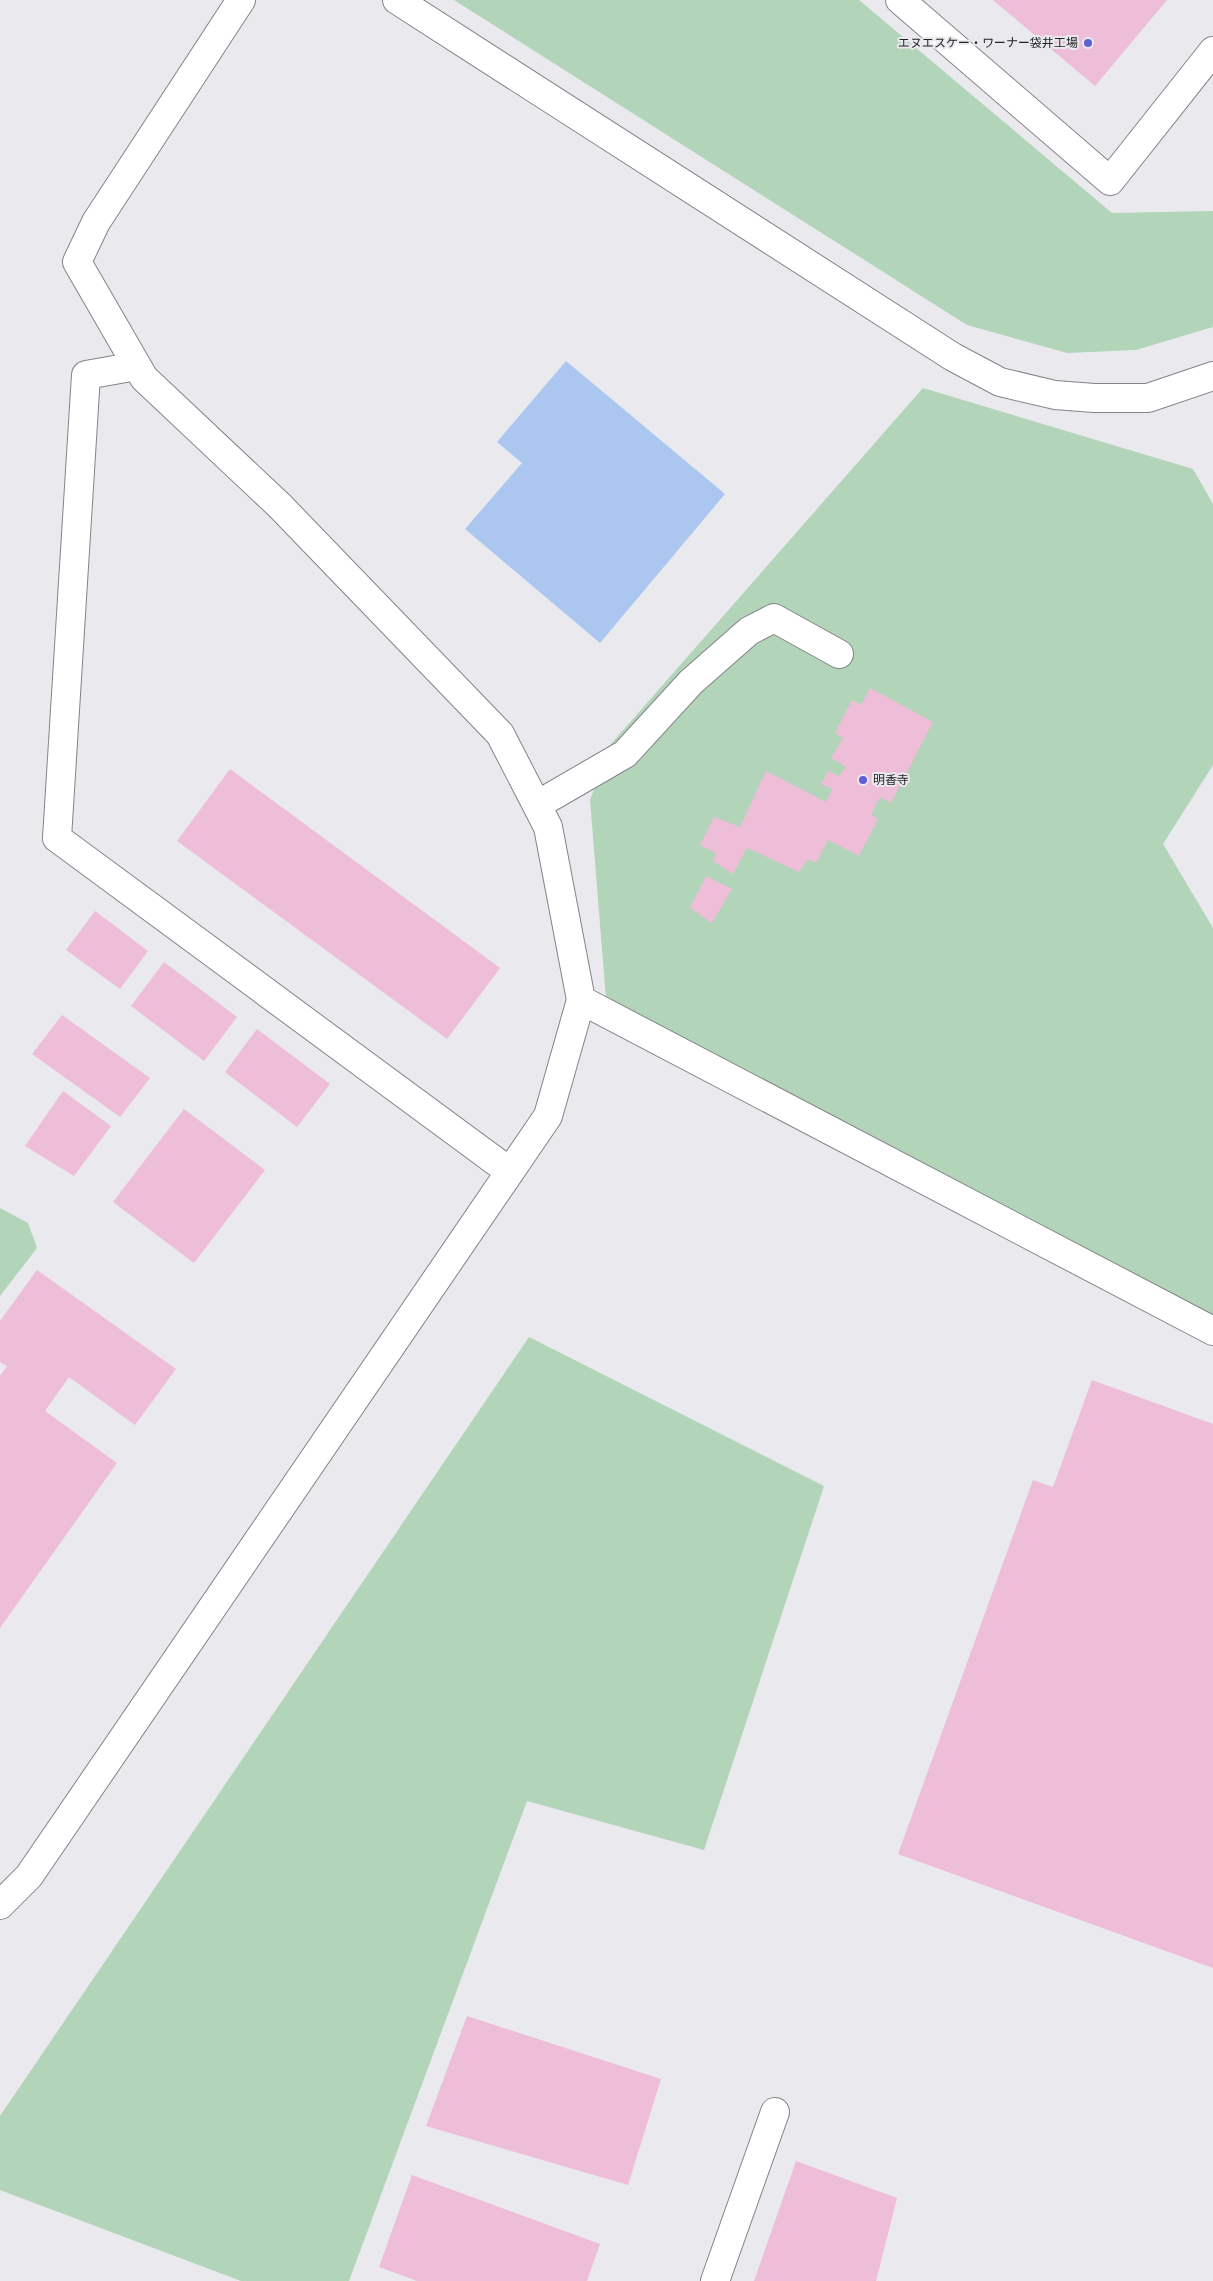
<svg xmlns="http://www.w3.org/2000/svg" width="1213" height="2281" font-family="'Varela Round','Noto Sans JP',sans-serif">
<style>
.green{fill:#b2d4b8}
.water{fill:#abc6ef}
.building{fill:#eebdd7}
.lines{fill:none;stroke-linecap:round;stroke-linejoin:round}
.minor-casing{stroke:#848488;stroke-width:30}
.minor{stroke:#fff;stroke-width:28}
.poi-dot{fill:#605ed7;stroke:#eae9ee;stroke-width:2}
.labels{text-anchor:middle;stroke-width:4;stroke-linejoin:round;paint-order:stroke}
.poi-label{font-size:12px;fill:#232325;stroke:#eae9ee;text-anchor:end}
</style>
<rect width="100%" height="100%" fill="#eae9ee"/>
<path class="green" d="M454,0H859L1112,213L1213,211V327L1136,350L1067,353L967,325Z
M923,388L1193,469L1213,504V765L1163,844L1213,928V1314L814,1121L607,1011L590,800L611,744Z
M0,1208L28,1223L37,1248L0,1296Z
M529,1337L824,1486L704,1850L527,1801L349,2281H241L0,2190V2116Z"/>
<path class="water" d="M566,361L725,494L600,643L465,529L522,463L497,442Z"/>
<path class="building" d="M993,0H1167L1095,86Z
M870,688L933,722L891,803L880,797L871,815L878,819L859,856L828,840L816,863L808,859L799,872L747,848L733,874L713,861L716,853L700,845L714,817L740,827L766,771L826,802L832,789L821,784L828,771L839,776L846,767L831,758L843,738L835,733L852,700L861,705Z
M230,769L500,968L447,1039L177,841Z
M706,876L732,889L712,923L690,908Z
M95,911L148,951L120,989L66,950Z
M164,962L237,1017L204,1061L131,1006Z
M62,1015L150,1078L120,1117L32,1054Z
M257,1029L330,1084L297,1127L225,1072Z
M63,1091L111,1126L74,1176L25,1146Z
M184,1109L265,1170L194,1263L113,1202Z
M37,1270L176,1369L135,1425L69,1377L45,1411L117,1463L0,1628V1376L7,1366L0,1362V1321Z
M1092,1380L1213,1424V1968L898,1854L1033,1480L1053,1487Z
M467,2016L661,2079L628,2185L426,2126Z
M796,2161L897,2198L876,2281H754Z
M412,2175L600,2244L587,2281H417L379,2267Z"/>
<g class="lines">
<defs>
<path id="minor" d="M397,0L953,357L1000,382L1055,395L1094,398H1148L1213,376
M900,0L1110,181L1213,51
M137,366L86,375L57,838L510,1172
M537,805L625,754L691,682L749,631L774,618L839,654
M581,1000L1213,1331
M0,1905L29,1876L548,1116L581,1000L548,827L500,734L280,506L144,378L77,262L96,222L241,0
M715,2281L775,2112"/>
</defs>
<use href="#minor" class="minor-casing"/>
<use href="#minor" class="minor"/>
</g>
<g class="poi-dot">
<circle cx="1088" cy="43" r="5"/>
<circle cx="863" cy="780" r="5"/>
</g>
<g class="labels">
<g class="poi-label">
<text x="1078" y="47">エヌエスケー・ワーナー袋井工場</text>
<text x="873" y="784" text-anchor="start">明香寺</text>
</g>
</g>
</svg>
